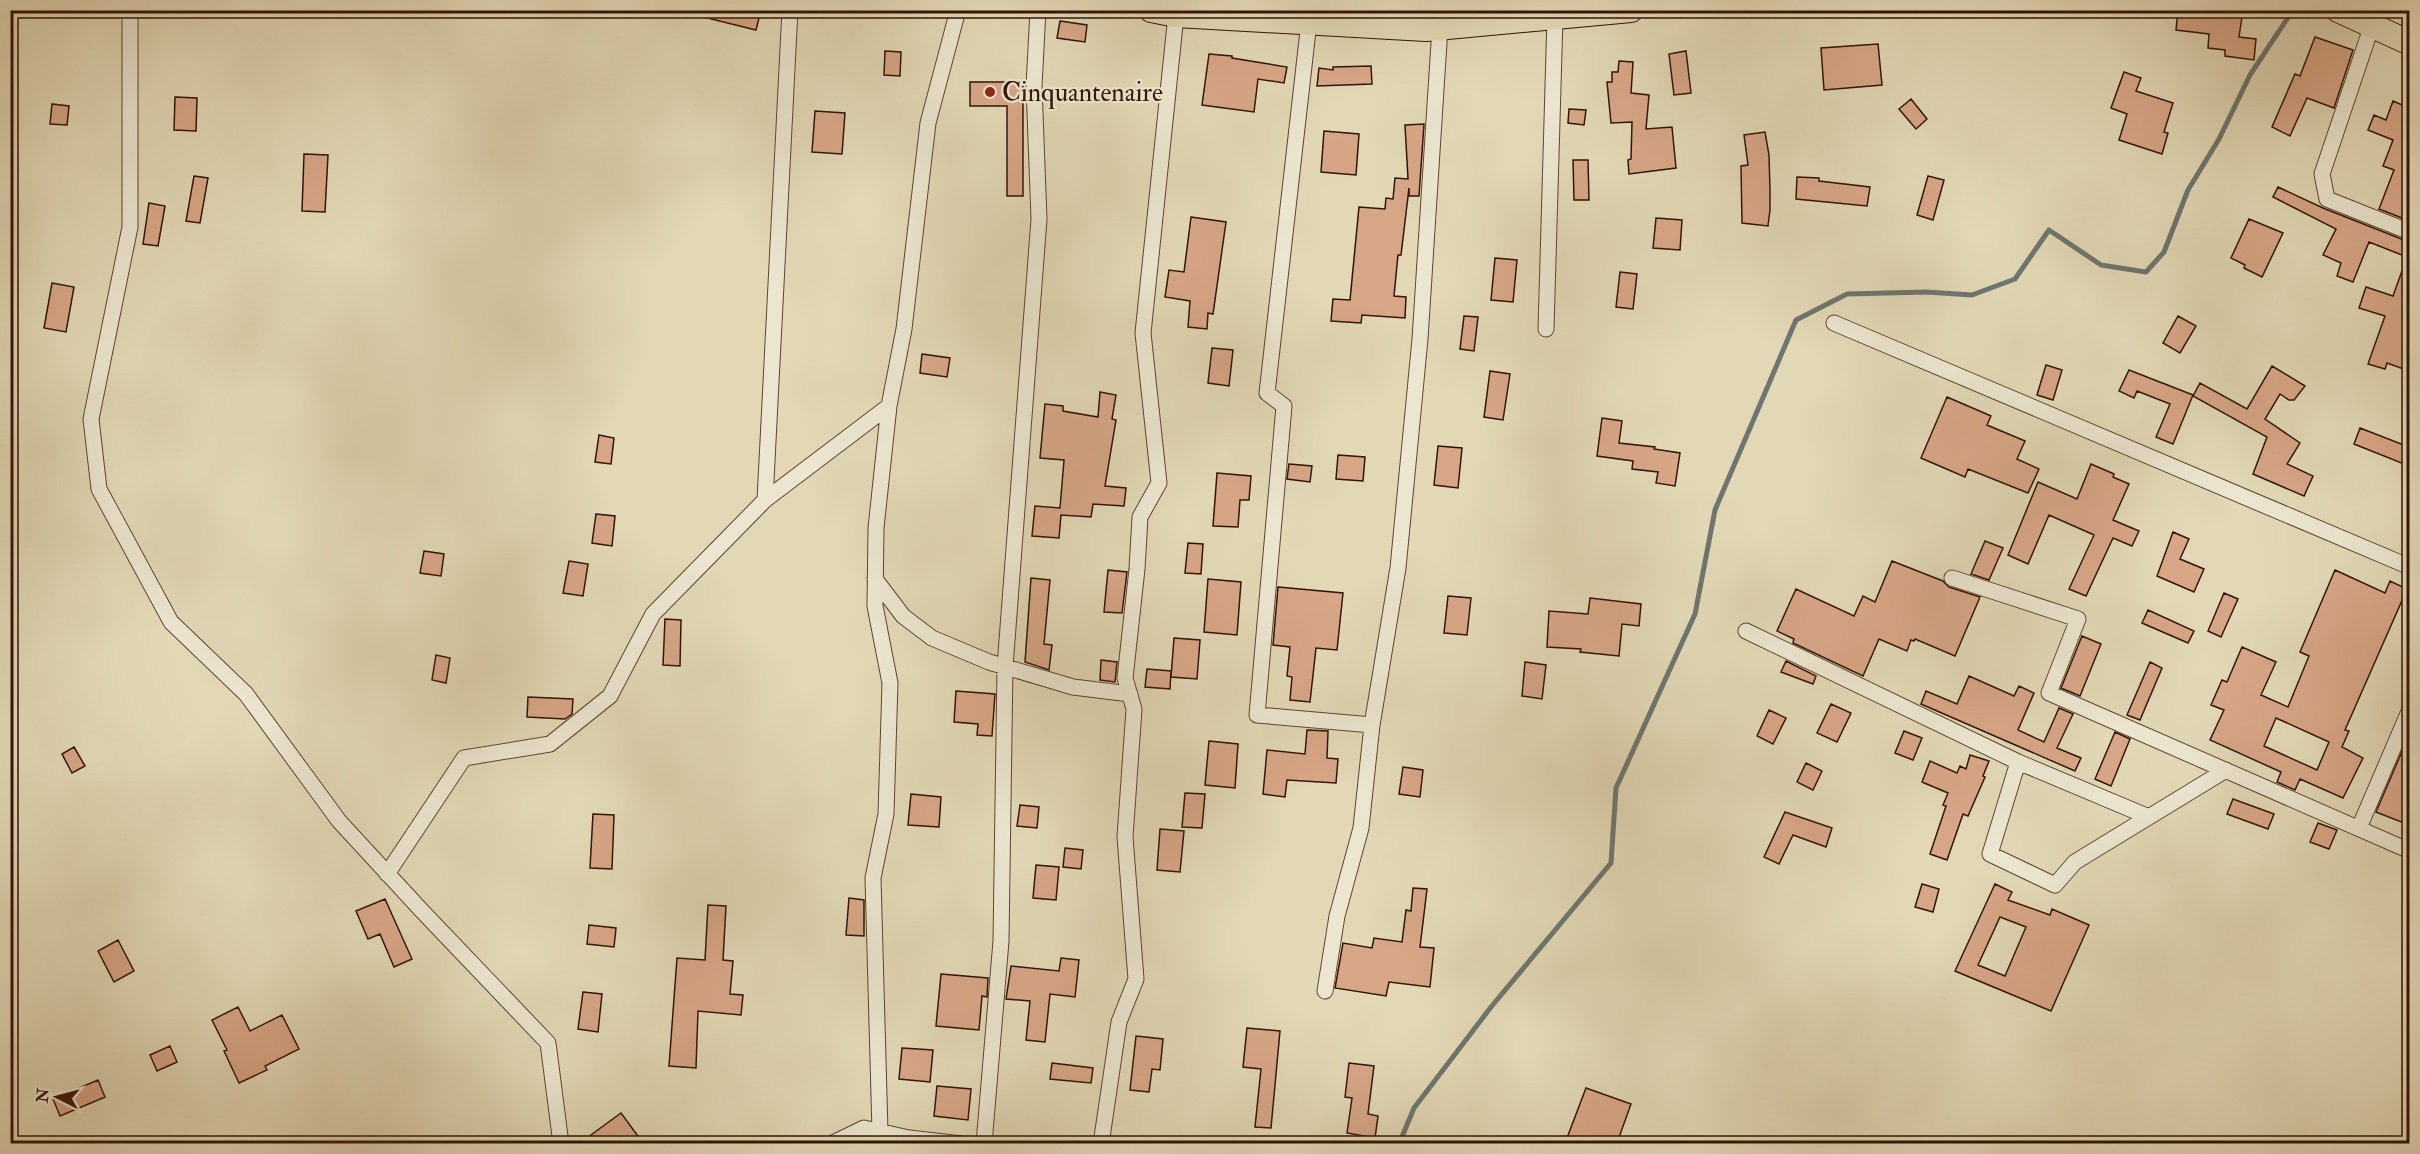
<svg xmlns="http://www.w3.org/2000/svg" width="2420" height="1154" font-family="'IM FELL Double Pica',serif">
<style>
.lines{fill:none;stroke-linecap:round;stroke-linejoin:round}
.stream{stroke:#6e766f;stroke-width:5}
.building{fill:#d7a687;stroke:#311405;stroke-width:1.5;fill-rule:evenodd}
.street-casing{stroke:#5d4531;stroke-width:17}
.primary-casing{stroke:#311405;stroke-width:26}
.street{stroke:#ece6d0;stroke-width:15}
.primary{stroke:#e2d8b6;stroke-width:24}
.poi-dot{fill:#8f2418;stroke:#ece6d0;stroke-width:2}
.labels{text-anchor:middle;stroke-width:4.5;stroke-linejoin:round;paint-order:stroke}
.poi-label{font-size:26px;fill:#311405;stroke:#ece6d0;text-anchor:start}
</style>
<rect width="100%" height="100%" fill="#e2d8b6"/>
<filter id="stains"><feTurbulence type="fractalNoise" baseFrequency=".00333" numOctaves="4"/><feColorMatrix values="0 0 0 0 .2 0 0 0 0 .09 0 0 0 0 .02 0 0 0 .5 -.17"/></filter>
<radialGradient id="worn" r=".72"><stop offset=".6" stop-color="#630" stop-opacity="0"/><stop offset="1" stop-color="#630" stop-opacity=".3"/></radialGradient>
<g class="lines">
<path class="stream" d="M1399,1144L1414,1108L1491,1007L1611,863L1616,788L1695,614L1715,510L1796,320L1847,294L1926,292L1972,295L2015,279L2049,230L2101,265L2146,272L2164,252L2188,190L2219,139L2250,75L2293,10"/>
</g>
<path class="building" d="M699,10H761L756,30L699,16Z
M2178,10H2243L2239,37L2256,39L2254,60L2225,56V50L2208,48L2209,34L2176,30Z
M1060,21L1087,25L1085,42L1057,38Z
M2315,37L2353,50L2334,108L2307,98L2290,136L2272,127L2295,74L2300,76Z
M1878,44L1882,85L1824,90L1821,48Z
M885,51L901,52L900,76L884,75Z
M1686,51L1691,93L1674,95L1669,54Z
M1209,54L1232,56V58L1287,67L1284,83L1258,79L1254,112L1202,105Z
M1619,61L1633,62L1631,93L1649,95L1646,129L1672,127L1676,168L1629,174L1628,160L1631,159L1632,122L1611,123L1607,82H1612V72H1618Z
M1371,66L1372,84L1317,86L1319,68L1333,70V67Z
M2124,72L2141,78L2136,91L2173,103L2164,132L2168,133L2162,154L2119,140L2127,114L2111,108Z
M970,82H1023V196H1007V106H970Z
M175,97L197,98L196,131L174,130Z
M1911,99L1927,119L1916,129L1899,109Z
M2393,101L2409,108V215L2407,220L2379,209L2394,170L2383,166L2393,140L2368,130L2374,115L2386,120Z
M52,104L69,106L67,125L50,124Z
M1569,109L1586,110L1584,125L1568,123Z
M815,111L845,113L842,154L812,152Z
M1424,124L1419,196H1409V188L1401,255H1398L1394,296L1406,297L1405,318L1362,315L1361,323L1331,321L1333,299L1350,300L1359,207L1385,209L1386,198L1393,199L1395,178L1408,179L1405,125Z
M1324,131L1359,134L1356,175L1321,172Z
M1765,132L1769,155L1770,191V210L1768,226L1742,223L1741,166L1748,165L1744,135Z
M304,154L328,155L325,212L302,211Z
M1573,160H1588L1589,200H1574Z
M194,176L208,178L200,223L186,221Z
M1928,176L1944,180L1933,220L1917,215Z
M1797,177L1819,178V181L1870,187L1867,206L1796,199Z
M2278,187L2323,208L2409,242V371L2387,363L2385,369L2368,364L2385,316L2359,308L2366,287L2393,296L2407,257L2369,242L2353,282L2337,276L2341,263L2323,255L2336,229L2273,197Z
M149,203L165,206L158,246L143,244Z
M1191,217L1226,222L1213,314L1208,313L1207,329L1188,327L1190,301L1165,297L1169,270L1184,272Z
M1656,218L1682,220L1680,250L1653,248Z
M2249,219L2283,233L2262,277L2244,268L2245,265L2231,258Z
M1495,258L1517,260L1513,302L1491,300Z
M1620,272L1637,274L1633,309L1616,307Z
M52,283L74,287L66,332L44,328Z
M1464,316L1478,317L1474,351L1460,349Z
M2178,316L2196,326L2180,353L2163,343Z
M1212,348L1233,350L1229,386L1208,383Z
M922,354L950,358L947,377L920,373Z
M2046,365L2062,370L2053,400L2037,395Z
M2272,366L2305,386L2294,400H2289L2280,394L2265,419L2300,443L2287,464L2313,476L2304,496L2253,474L2267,437L2193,396L2200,383L2247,409Z
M2129,370L2193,395L2173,444L2156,437L2170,404L2137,391L2134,398L2119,391Z
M1490,371L1510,374L1503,420L1484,417Z
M1100,392L1116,395L1112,419L1116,420L1105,486L1126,488L1124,506L1093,504L1091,517L1061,515L1059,538L1032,536L1035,506L1060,508L1064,460L1040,458L1045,404L1063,406V411L1098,417Z
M1947,397L1991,416L1987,425L2025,441L2017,459L2039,469L2028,493L1968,469L1965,477L1921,458Z
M1602,418L1622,421L1619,443L1655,447L1654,449L1680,453L1675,486L1656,483L1658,472L1632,469L1633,461L1597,456Z
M2360,428L2409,447V466L2354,444Z
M599,435L614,438L611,464L595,462Z
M1438,446L1462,448L1458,488L1434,485Z
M1338,455L1365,457L1363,481L1336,479Z
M1289,464L1312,466L1310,482L1287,479Z
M2091,464L2114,474L2113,477L2129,484L2113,520L2139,531L2132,546L2113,538L2086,596L2069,589L2094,535L2049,515L2028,564L2008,555L2038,482L2077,499Z
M1217,473L1251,476L1249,500H1240L1238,527L1213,526Z
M596,514L615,516L612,546L592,543Z
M2173,532L2189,539L2180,559L2204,569L2194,592L2157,576Z
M1985,541L2003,548L1989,580L1971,574Z
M1188,543L1203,544L1201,574L1185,573Z
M424,551L444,554L441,576L420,573Z
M569,561L588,564L583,596L563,593Z
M1892,561L1943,581L1949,587L1980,597L1955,656L1915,639L1914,641L1911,640L1907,651L1879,639L1863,676L1793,643L1794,639L1777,631L1796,589L1854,616L1863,596L1875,602Z
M1108,570L1127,572L1122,613L1104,612Z
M2335,570L2385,593L2390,581L2407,589L2345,730L2349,731L2342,747L2363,758L2343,798L2300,779L2295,790L2277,782L2281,772L2210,740L2224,710L2211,705L2222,680L2227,682L2242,647L2276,662L2261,695L2288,707L2309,656L2300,652ZM2276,718L2329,742L2317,770L2264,746Z
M1031,578L1050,580L1044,644L1052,645L1049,670L1025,662Z
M1208,579L1241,582L1237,635L1204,632Z
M1278,587L1343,593L1337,650L1316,648L1310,702L1290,700L1292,677L1287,676L1290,647L1273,645Z
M2224,593L2238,599L2221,637L2208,631Z
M1448,596L1471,598L1467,635L1444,633Z
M1590,598L1641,604L1639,626L1622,624L1619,656L1580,652L1581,649L1547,647L1549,611L1588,614Z
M2148,610L2194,631L2188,643L2142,623Z
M665,619L681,620L680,666L663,665Z
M2082,636L2101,644L2080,696L2061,688Z
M1174,638L1200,640L1197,679L1171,677Z
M436,655L450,658L446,683L432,680Z
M1101,660L1117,662L1115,682L1100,680Z
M1786,661L1816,676L1813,684L1781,672Z
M1525,662L1546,665L1542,699L1522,696Z
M2150,662L2162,668L2140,720L2127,715Z
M1147,669L1171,671L1170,689L1145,687Z
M1969,676L2014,696L2019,686L2034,693L2018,730L2044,742L2059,708L2073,714L2057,748L2081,758L2075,771L1921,704L1926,691L1957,704Z
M956,691L995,694L992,736L977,735L978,724L954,722Z
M528,697L573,699L572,714L565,719L527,717Z
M1831,704L1851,713L1837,742L1817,733Z
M1769,710L1786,718L1773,744L1757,736Z
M1307,730L1328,731L1327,758L1338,759L1336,783L1287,780L1285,797L1263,794L1267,750L1305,754Z
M1904,731L1922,738L1913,760L1895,753Z
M2115,732L2130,739L2111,786L2095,779Z
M2409,735V825L2376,812Z
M1209,741L1238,744L1235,788L1205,785Z
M74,747L85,766L72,773L62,754Z
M1970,755L1989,761L1983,776L1985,777L1968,816L1963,814L1947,860L1930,854L1946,806L1943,805L1948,793L1922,782L1930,761L1957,773L1960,766L1966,769Z
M1806,763L1822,771L1813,790L1797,782Z
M1403,767L1423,770L1420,797L1399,794Z
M1185,793L1205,794L1202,828L1182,827Z
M911,794L941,797L939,827L908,825Z
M2233,799L2274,814L2268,829L2227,814Z
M1020,805L1039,807L1037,828L1017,826Z
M1785,812L1832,828L1826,847L1793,835L1779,864L1764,857Z
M593,814L614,815L612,869L590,868Z
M2318,823L2337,830L2329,849L2310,842Z
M1160,829L1184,831L1180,872L1157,870Z
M1065,848L1083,850L1081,869L1063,867Z
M1036,865L1059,867L1056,900L1033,898Z
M1922,884L1939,889L1933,912L1915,907Z
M1995,884L2012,892L2008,900L2050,915L2052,909L2089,925L2051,1011L1955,971ZM2000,917L2026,927L2005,976L1978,965Z
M1413,888L1427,889L1420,947L1434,948L1430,987L1389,982L1386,996L1335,988L1343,943L1372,948L1374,938L1402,942L1406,910L1411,911Z
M849,898L864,900V936L846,935Z
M385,899L412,959L394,967L380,934L368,939L356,911Z
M708,905L726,906L723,960L733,961L730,994L743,995L741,1015L698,1011L696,1068L669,1066L677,958L705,960Z
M589,925L616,928L614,947L587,944Z
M118,940L134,971L114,982L98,951Z
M1061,958L1079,960L1075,997L1050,994L1045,1042L1026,1040L1030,1001L1006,999L1011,966L1059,971Z
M941,974L988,978L987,997L982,996L979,1030L936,1026Z
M583,992L602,994L598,1032L578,1029Z
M238,1007L250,1031L282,1015L299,1049L265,1066L267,1070L239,1083L224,1051L227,1050L212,1020Z
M1247,1028L1280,1031L1271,1128L1255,1127L1261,1069L1243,1067Z
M1136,1036L1163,1039L1160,1070L1152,1069L1149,1092L1130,1090Z
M170,1046L177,1062L157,1071L150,1055Z
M902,1048L933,1050L930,1082L899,1079Z
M1052,1063L1093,1068L1091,1083L1050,1079Z
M1349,1063L1374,1066L1368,1114L1378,1116L1375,1138L1347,1133L1352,1098L1345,1097Z
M98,1080L105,1097L60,1116L53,1099Z
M937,1086L971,1089L968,1120L934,1116Z
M1586,1088L1631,1104L1617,1143H1593L1567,1138Z
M621,1113L643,1143H580Z"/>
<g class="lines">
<defs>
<path id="street" d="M130,10V227L91,419L99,489L171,622L246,694L339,821L422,911L548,1043L561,1144
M1309,22L1267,393L1284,406L1257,715L1372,725
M2372,25L2322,174L2327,199L2410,232
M1834,323L2410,567
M1546,329L1555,17
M765,500L790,10
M1952,578L2078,619L2049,693L2410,851
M875,579L903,616L932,638L989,662L1073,687L1130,694
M1746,631L2018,762L1990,854L2055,885L2075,862L2226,770
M2018,762L2149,817
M2359,828L2410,709
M387,874L464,758L550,744L610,696L653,614L765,500L889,406
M1325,991L1337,916L1361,828L1372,725L1398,568L1420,339L1440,27
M880,1132L873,878L886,814L890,683L875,606L876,528L889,406L904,329L928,123L958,10
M831,1144L864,1128L909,1138L962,1144
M984,1144L1001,941L1005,667L1039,219L1034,86L1038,10
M1101,1144L1119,1022L1136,979L1125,837L1134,709L1125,678L1137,569L1140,517L1159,483L1143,333L1176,15"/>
<path id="primary" d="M1151,10L1176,15L1426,29L1631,10
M2338,10L2410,43"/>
</defs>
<use href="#street" class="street-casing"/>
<use href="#primary" class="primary-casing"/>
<use href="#street" class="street"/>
<use href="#primary" class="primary"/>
</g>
<circle class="poi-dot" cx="990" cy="92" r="6"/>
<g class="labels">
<g class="poi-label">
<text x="1002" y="101">Cinquantenaire</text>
</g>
</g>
<rect width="2420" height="1154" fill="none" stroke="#e2d8b6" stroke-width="36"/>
<rect x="12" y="12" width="2396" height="1130" fill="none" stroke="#311405" stroke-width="3"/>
<rect x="18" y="18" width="2384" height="1118" fill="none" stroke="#311405" stroke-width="1.5"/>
<g transform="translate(57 1097) rotate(276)" stroke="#ece6d0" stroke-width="4.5" paint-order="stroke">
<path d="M0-4.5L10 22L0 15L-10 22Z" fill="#311405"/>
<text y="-9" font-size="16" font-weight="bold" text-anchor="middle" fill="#311405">N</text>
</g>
<rect width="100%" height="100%" filter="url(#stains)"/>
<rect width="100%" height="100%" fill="url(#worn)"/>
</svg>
